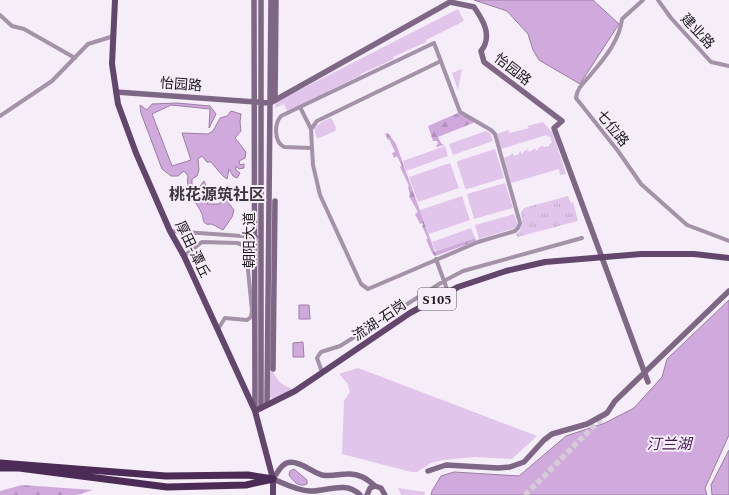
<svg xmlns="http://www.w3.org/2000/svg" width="729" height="495" font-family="Spectral,'Noto Sans SC',serif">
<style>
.green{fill:#e2c5eb}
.forest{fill:url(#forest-firs)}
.park{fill:url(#park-tufts)}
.water{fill:#d1aadd;stroke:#9b7ea3}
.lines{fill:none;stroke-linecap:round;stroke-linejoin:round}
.secondary-tunnel{stroke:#d4cdd6;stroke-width:5.5;stroke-dasharray:5.5 3;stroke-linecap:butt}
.street{stroke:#a392a8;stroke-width:4}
.secondary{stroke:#7e6685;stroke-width:5.5}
.primary{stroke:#63466c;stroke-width:6}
.highway{stroke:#4c2b56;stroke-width:7}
.labels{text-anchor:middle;stroke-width:4;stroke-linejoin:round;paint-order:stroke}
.shield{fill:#f5edf7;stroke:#5d595e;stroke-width:1}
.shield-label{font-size:13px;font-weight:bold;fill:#1c191d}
.street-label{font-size:14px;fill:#1c191d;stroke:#f5edf7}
.water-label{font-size:15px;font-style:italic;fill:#461754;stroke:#f5edf7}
.quarter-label{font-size:16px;font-weight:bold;fill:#3d373f;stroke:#f5edf7}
</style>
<defs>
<pattern id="forest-firs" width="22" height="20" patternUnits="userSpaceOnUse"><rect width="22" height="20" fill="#d0a9dc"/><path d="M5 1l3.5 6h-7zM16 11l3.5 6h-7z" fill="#b291bc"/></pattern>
<pattern id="park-tufts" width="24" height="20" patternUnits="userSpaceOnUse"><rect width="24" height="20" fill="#e2c5eb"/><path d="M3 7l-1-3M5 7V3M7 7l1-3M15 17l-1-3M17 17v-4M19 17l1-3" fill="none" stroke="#c1a9c9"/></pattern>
</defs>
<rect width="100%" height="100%" fill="#f5edf7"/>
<path class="green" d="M458,9L464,21L426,40V42L393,57L394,59L361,74V75L328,91L329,92L287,111L284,104L275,108L276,102Z
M462,69L458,90L452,73Z
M330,118L332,119L336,128L335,131L317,139L314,128L322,122Z
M543,122L553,133L566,174L560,175L559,169L511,183L504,158L511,155V154L513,153L514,156L519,154V152L521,151V154L523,153V152L528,149L529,152L535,148L536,150H538V148L543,145V147L549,146V144L552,143L550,136L548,137L547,135L501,149L497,134L508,130L510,133L529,128L527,126Z
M486,131L490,133L493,141L453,155L449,144Z
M445,146L448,156L406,171L403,161Z
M495,149L504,178L467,189L465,188L457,163L458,161Z
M450,163L459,188L418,202L409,177Z
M505,183L513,208L474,219L467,194Z
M462,196L470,220L429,234L420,210Z
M514,214L518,226L515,228L479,239L475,225Z
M471,228L475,238L436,252L432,242Z
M358,368L537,436L512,459L475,457L443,460L431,463L417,472H411L342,454L344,401L350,392L347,383L339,374Z
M269,372H273C278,381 281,385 291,388L290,390L274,399L269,398Z
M398,488L425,492L424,495H401Z"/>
<path class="forest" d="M458,113L474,121L473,123L438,137L441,143L444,145L437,147L436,146L438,143L437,141H433L428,126Z
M388,133L396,144L435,252L475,238L476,241L435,256L432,253L426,239H428L422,226L423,225L422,223L420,224L415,214L418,212L409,196L410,195L408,187L409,186L400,167L402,166L397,156L394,158L392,153L395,152L389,139L388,140L385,134Z
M22,485L93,490L77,495H0V491Z"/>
<path class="park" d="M568,196L571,203L573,202L578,221L517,237L516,234L520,231L522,221L521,212L524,208Z"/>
<path class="water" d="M474,0H593L619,24L580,84L539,60L533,50L528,34L507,11Z
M177,103L210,106L216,114L209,128L210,109L171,105L152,114L172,166L191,160L182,133L208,134L213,131L220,118L227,116L231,111L241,114L240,122L241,131L235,138L246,152L245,158L239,161L240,165L244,164V168L239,169L236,166V170L240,173L237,178L233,176L229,169L227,179L223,176L211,162H207L202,156L198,159L199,170L197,176L192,179V188L195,192L204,181L208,191L213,196L207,204H218L226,200L234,210L232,217L223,230C219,228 215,225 211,224C209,224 207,225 205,223C203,222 203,217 202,214C196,200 185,194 188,176L184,171L178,176H171L162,169L141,113L140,105L147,110L152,104Z
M729,300V435L705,488L707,495H431L432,491L441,476L454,472L519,476L566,436L605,423L634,408L662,377L667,359Z
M299,305H309L310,319H299Z
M303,342L304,357H293V343Z
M729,450V495H712L711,485Z
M294,469L307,480V484C299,488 293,481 289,475L290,471Z"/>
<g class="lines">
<path class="secondary-tunnel" d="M525,495L605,415"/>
<path class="street" d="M643,0L622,19C620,39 605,58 592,73C586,81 577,87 576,98L618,151L641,184L687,225L729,241
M658,0L671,18L711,62L729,66
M0,15L12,26L24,29L75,58
M434,43L460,112L491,130L495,134L520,223L518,228L515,231L478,242L368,289L361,284L320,195L313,165L312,148L284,147C274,142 274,124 281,116Z
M300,107L311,129L312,148
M0,116L52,81L88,44L114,36
M311,129L317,121L441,61
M170,231L257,237
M184,256L202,242L237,243L243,245L246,250L252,310L251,317L247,320L225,318L218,329
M436,259L448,292
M322,372L317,358L321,352L340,346L444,281L463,271L582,238"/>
<path class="secondary" d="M254,0L255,411
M116,92L270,103L450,2L474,7C483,20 493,36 481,51L484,62L562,121L554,128L648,382
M275,100L276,0
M273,369L275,201
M267,405L271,0
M261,408V0
M428,471L446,465L498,468L510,467L524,462L544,440L552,434L587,424L607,413L615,401L729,291
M273,479C276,475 281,464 287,463C297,459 312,472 322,475C331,477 339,474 347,474C359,473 367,479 375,486
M273,479C285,484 296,490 309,491C326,492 346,480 360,495
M367,495L370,488L375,486L381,488L385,495"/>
<path class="primary" d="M115,0L112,64L118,104L136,153L170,231L184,256L255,411
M273,495V479L255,411L295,391L410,313L458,287L506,271L545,262L641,254H694L729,258"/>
<path class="highway" d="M0,463L166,476L248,475L273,479L246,485L167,487L19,468H0"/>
</g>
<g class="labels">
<rect class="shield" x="418" y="288" width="38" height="22" rx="3"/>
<g class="shield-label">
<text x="437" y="304">S105</text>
</g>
<g class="street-label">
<text transform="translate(698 31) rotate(47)" y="5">建业路</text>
<text transform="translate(513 69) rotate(38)" y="5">怡园路</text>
<text transform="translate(181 84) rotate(4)" y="5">怡园路</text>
<text transform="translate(613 128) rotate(51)" y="5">七位路</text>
<text transform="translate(249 240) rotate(-90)" y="5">朝阳大道</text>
<text transform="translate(193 249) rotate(64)" y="5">厚田-潭丘</text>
<text transform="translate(379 320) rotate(-34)" y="5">流湖-石岗</text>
</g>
<g class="water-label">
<text x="669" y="449">汀兰湖</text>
</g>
<g class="quarter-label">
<text x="217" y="200">桃花源筑社区</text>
</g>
</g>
</svg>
